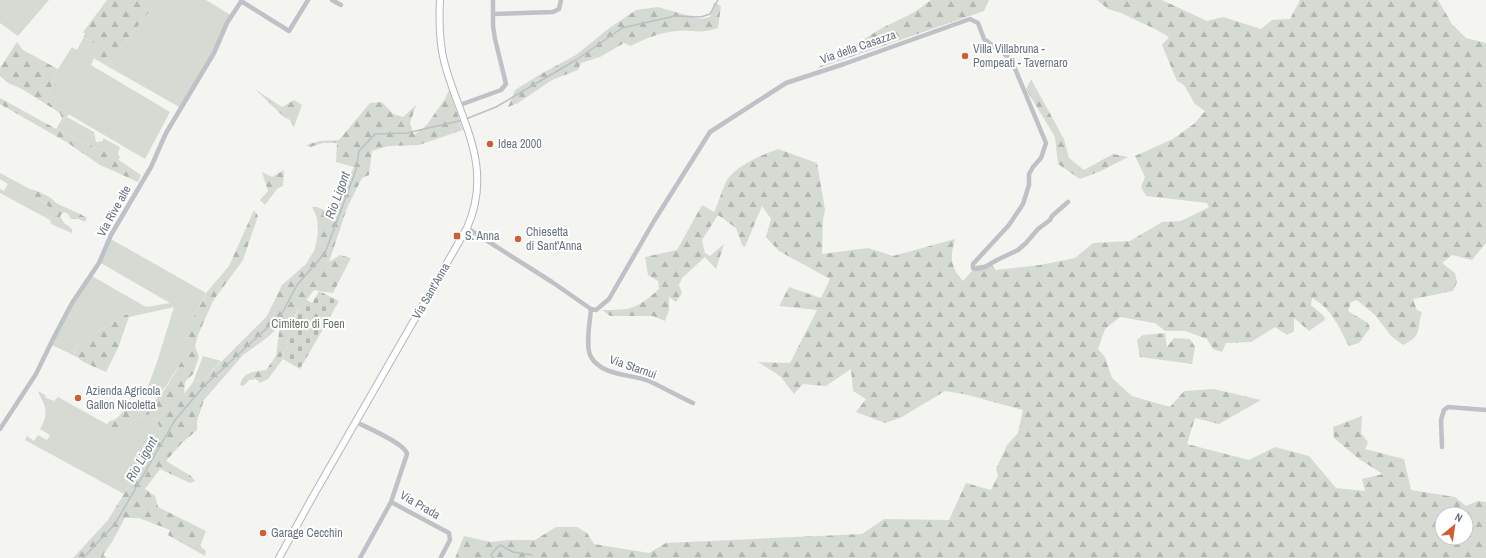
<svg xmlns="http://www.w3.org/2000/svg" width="1486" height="558" font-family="'Archivo Narrow',sans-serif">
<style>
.grass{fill:#d5dbd2}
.forest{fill:url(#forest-firs);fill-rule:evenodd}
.cemetery{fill:url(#cemetery-stones)}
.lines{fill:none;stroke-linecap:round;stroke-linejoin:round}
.stream{stroke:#b8c1c6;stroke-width:1.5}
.secondary-casing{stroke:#b3b7bb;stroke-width:8}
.street{stroke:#bec1c5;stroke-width:4.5}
.secondary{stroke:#fff;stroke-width:6}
.poi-dot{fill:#d05e35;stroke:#fff;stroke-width:1.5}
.labels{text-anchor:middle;stroke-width:4;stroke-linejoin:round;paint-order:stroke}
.street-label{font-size:12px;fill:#66737f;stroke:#fff}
.poi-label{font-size:12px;fill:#66737f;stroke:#fff;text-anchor:start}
.park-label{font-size:12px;fill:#677764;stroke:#fff}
.water-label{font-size:13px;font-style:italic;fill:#62747c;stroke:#fff}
</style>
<defs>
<pattern id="forest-firs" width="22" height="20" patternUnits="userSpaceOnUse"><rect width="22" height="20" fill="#d5dbd2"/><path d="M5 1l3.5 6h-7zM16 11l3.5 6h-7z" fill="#b1b6b0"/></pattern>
<pattern id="cemetery-stones" width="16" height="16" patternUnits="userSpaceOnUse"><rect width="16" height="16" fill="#d5dbd2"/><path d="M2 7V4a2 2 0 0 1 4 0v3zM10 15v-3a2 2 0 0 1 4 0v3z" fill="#b1b6b0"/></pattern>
</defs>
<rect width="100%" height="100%" fill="#f4f4f1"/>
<path class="grass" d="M0,0H49L18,36L0,23Z
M158,0H206L232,16L214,53L181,108L107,66Z
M84,37L97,45L90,56L94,58L91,65L170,112L145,159L46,101L58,69L72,47L77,50Z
M67,117L94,132L96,142L103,141V138L120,147L118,153L120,158L118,160L107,152L91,146L56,129L62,119Z
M0,173L30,189H28L42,202L54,210L50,220L0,193V189L4,191L8,184L0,179Z
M109,238L206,293L195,313L183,359L166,386L156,398L146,392L157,362L174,307L129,317L127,314L79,343L74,353L79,358L50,344L90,275L146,307L170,303L99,262Z
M203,356L221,361L205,378L193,382Z
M38,391L45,395L46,398L54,401L58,397L110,426L122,430C133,421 143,413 157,414L158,424L162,432L124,494L25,440L27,436L34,441L38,435L47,440L50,435L40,429C46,419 48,410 42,400C40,396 39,394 38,391Z"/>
<path class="forest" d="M107,0H158L107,66L90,56L97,45L84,37L85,34L83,32Z
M931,0H989L984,11L816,69L882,28L913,13Z
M1097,0H1162L1207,21L1223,17L1261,29L1272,20L1290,19L1300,0H1438L1452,24L1466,38L1486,43V243L1472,260L1452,255L1442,263L1455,273L1457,282L1453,291L1413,299L1417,310L1422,312C1416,331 1423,335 1403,345L1391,336L1375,315L1357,300L1351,302L1348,311L1368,323L1370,328L1359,343L1349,346C1339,327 1331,308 1312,298L1311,305L1324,316L1325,320L1309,331L1294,318V331L1287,335L1275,327L1251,342L1226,343L1222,352L1213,349L1207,339L1185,331H1165L1155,323L1120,317L1105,329L1098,349L1105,357L1112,378L1132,396L1170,407L1184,391L1214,389L1261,400L1219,424L1195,418L1187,444L1249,460L1275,447L1309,456L1336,488L1365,491L1362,479L1383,474L1359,459L1334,438L1333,427L1362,416L1361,433L1368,442L1365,449L1404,459L1411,490L1455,497L1466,506L1478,501L1486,502V558H455L464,536L490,542L509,540H535L556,527H577L587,533L594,544L649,553L666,543L862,534L884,519L949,520L966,483L991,490L998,476L996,469L1007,445L1018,433L1023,410L964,394L945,391L902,417L885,423L856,412L866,399L853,391L851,369L826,386L803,384L794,394L780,376L758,362L790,363L817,310L779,306L789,287L821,298L830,279L779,251L766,237L771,219L762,206L745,247L742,245L736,228L718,215L702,240L705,253L710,256L724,244L716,269L705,257L682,278L679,285L682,293L676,302L669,297V310L665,321L653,316H610L602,310C631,310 637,309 659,289L658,281L648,275L645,257L677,250L702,205L714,212C719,202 722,189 727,180C737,165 762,155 778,149L817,163L825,210L823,220L822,254L868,248L893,256L955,239C950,257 950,267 963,281L977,265L991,264L996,270L1040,265L1075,258L1093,243L1130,241L1162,222L1181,221L1209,207L1207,203L1146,196L1141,187L1145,177L1135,156L1173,139L1195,123L1205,111L1195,104L1184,85L1177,81L1162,45L1169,37L1155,29L1121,13L1108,9ZM1442,514H1466V538H1442Z
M714,2L721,6L718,28C701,34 694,30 678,31C661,32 646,38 631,46L624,43L600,57L581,63L578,70L552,80L518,103L508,107L515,90L539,75L576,55L608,29L636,10L658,7L700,19L710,17Z
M17,42L23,50L58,69L46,101L69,114L67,117L62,119L60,113L22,89L8,83L0,76V68Z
M1031,79L1064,139L1069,158L1084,170L1113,154L1128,157L1101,171L1080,179L1058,164L1055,137L1026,89Z
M256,90L282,107L294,100L302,105L294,127L290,120L284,117Z
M449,90L463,130L419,145L388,146L372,151L369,175L362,178L347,208L329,262L340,255L351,258L333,293L314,290L296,313L289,327L293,330L285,344L288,345L281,358L283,359L268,379L260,383L256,379L249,380L243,386L240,385C243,371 254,372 266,370L276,356L280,325L268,337L243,355L204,400L197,421V430L181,444L166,461L191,476L195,481L190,483L160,469L145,489L155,496L158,507L206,531L200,546L206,551L205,556L168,535L170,530L139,518H125L112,542L103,555L107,558H73L108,520L162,432L158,424L157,414C143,413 133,421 122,430L112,429L107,424L110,421C118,420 120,413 127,409C134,405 142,407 149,404C164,397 174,373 183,359L176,350L185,348L195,313L207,292L229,266L254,210L258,216L243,260L213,301L198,335L195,346L199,357L193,374L185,382L184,394L193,382L205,378L267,316L282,285L306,264L315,249L318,233L317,218L312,207H317L330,213L354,167L336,162L337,143H323L310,147L306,145L320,141L339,140L370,103L382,102L393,114L403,117L416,105L410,123L414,135L426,126L445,99Z
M0,98L60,131L91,146L107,152L141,175L138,182L100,165L68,143L0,104Z
M284,170L283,186L277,189L265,205L260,200L268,191L262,172L272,177Z
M27,189C34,189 45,194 51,198C54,200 55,203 58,204C68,209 78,212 87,218L85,222L79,219H71L68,214L64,212L60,216L64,223L72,229V233L51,224L50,220L54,210L42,202Z
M127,314L129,317L118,348L106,372L83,362L74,354L79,343Z
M1165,333L1167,347L1174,338L1190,339L1195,347L1192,364L1140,357L1137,340L1143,335Z"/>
<path class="cemetery" d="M319,291L339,301L300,369L281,358L288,346L285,344L293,330L289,327L305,299L312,303Z"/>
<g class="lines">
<path class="stream" d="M466,119L496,107L576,60L622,28L675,16L701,17L710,14L718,0
M83,558L115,524L175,420L205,385L281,315L297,285L325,253L356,170L359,151L375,134L407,133L463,120
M493,558L491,554L500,545L513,552L532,555"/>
<defs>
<path id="secondary" d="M279,558L312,498L467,228C495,164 459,120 444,61C439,41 439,20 440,0"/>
</defs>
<use href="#secondary" class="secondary-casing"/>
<path class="street" d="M332,0L341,5
M241,1L289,31L308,0
M493,14L553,12L559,9L561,0
M460,105L501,90L506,84L495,39L493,26V0
M467,228L552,282L591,309L596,310L609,299L654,221L710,132L786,83L844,64L970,19L978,23L984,39L1011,59L1046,143L1041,158L1033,167L1029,174V185L1023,204L1009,225L973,264V268L976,269L985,267L997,260L1018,250L1026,243L1038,229L1050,220L1052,216L1068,202
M591,309C590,321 585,347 591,357C602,376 631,374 649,381C664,388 678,396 693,403
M356,422C366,427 406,444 407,454L391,502L360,558
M0,429L36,374L54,337L72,303L99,263L111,235L151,167L166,133L214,53L227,23L242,0
M1442,447L1441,420L1444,410L1448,407L1486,410
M391,502L449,533L450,540L441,557"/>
<use href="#secondary" class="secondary"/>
</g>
<g class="poi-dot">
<circle cx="965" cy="56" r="4"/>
<circle cx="490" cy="144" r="4"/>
<rect x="453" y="232" width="8" height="8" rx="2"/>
<circle cx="518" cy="239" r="4"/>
<circle cx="78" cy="398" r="4"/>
<circle cx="263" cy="533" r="4"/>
</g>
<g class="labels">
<g class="street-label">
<text transform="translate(858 47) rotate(-19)" y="4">Via della Casazza</text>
<text transform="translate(114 211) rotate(-61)" y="4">Via Rive alte</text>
<text transform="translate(431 291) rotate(-60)" y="4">Via Sant'Anna</text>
<text transform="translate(633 367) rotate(19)" y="4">Via Starnui</text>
<text transform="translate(420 505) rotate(30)" y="4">Via Prada</text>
</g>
<g class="poi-label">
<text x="973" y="53">Villa Villabruna -<tspan x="973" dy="14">Pompeati - Tavernaro</tspan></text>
<text x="498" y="148">Idea 2000</text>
<text x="526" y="236">Chiesetta<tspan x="526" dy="14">di Sant'Anna</tspan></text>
<text x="465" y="240">S. Anna</text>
<text x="86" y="395">Azienda Agricola<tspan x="86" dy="14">Gallon Nicoletta</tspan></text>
<text x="271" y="537">Garage Cecchin</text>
</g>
<g class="park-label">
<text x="308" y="328">Cimitero di Foen</text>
</g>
<g class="water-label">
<text transform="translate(337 195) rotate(-70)" y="5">Rio Ligont</text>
<text transform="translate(141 459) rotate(-60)" y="5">Rio Ligont</text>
</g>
</g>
<g transform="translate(1454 526) rotate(29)"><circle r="19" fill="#ffffff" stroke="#c2c7cc"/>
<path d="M0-3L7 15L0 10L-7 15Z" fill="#d05e35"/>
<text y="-6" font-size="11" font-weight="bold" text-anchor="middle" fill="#66737f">N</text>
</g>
</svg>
